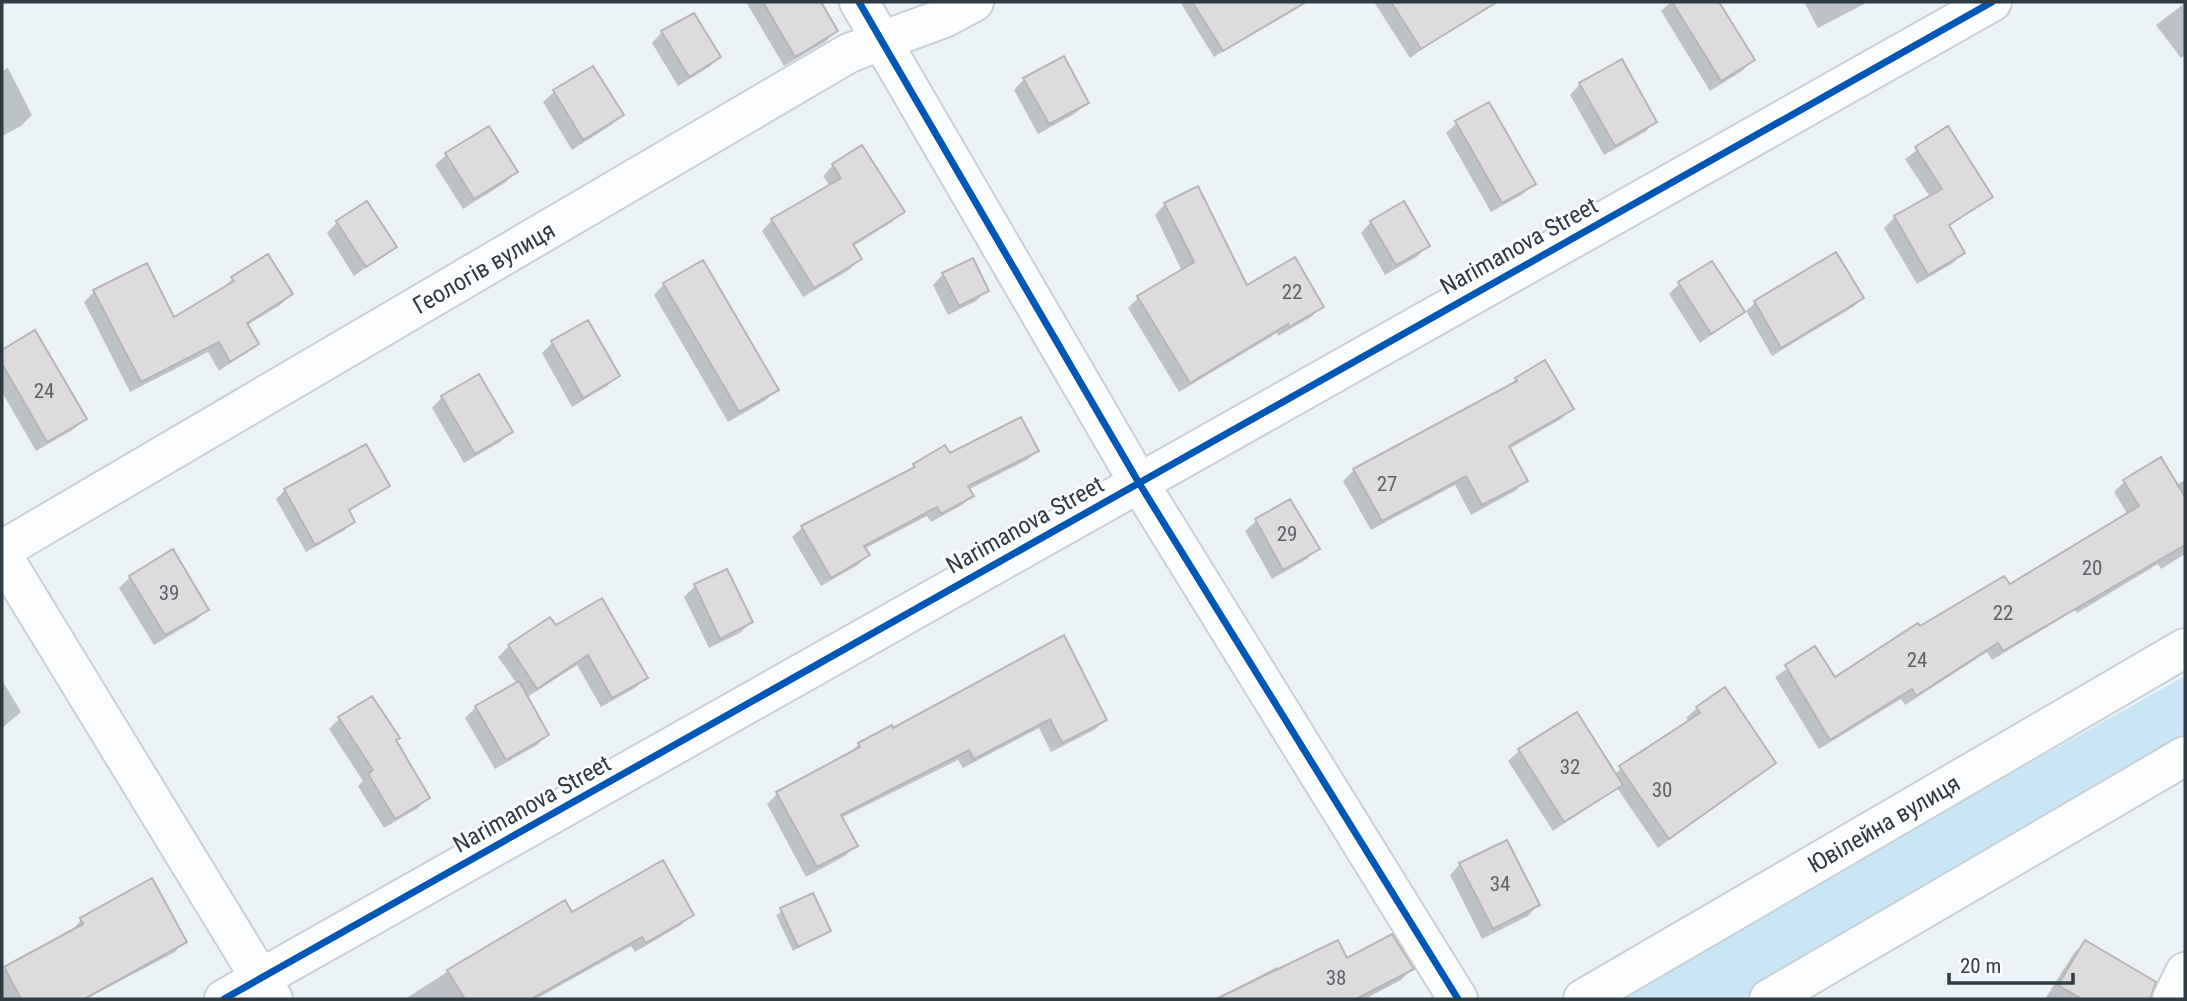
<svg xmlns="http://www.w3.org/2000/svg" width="2187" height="1001" font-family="'Roboto Condensed',sans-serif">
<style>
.green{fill:#c9e6f7}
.shadow{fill:#0003}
.building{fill:#dedbdc;stroke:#b8b4b6;stroke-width:2}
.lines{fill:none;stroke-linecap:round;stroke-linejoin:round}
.minor-casing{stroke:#c7d1d6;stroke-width:42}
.minor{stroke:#fcfdfe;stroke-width:38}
.cycleway-casing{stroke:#fff;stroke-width:11}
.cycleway{stroke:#0057b8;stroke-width:7}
.labels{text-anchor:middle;stroke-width:5;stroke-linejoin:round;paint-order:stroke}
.number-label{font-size:21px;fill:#5b646a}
.street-label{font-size:24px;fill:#2e3b43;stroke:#fff}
</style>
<rect width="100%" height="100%" fill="#ecf3f7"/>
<path class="green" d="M2185,676V746L1742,999H1609Z"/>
<path class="shadow" d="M746,2H819L836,31L825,42L784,66Z
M1180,2H1303L1295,10L1214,57Z
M1374,2H1433L1451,29L1410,58Z
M1671,2H1717L1753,60L1742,71L1710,91L1661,11Z
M1804,2H1868L1818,28Z
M2185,3V55L2181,58L2156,25Z
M662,32L719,57L709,67L678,86L652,43Z
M8,68L32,115L21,126L2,136V71Z
M593,68L622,115L611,125L572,150L543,102L554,92Z
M1024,79L1087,102L1076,113L1038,134L1014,90Z
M1580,84L1655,122L1645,132L1604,155L1570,95Z
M1457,123L1534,184L1523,194L1491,212L1446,133Z
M489,128L516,171L506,182L463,209L435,165L446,155Z
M1947,128L1991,197L1948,227L1963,252L1953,263L1917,284L1884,228L1895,217L1930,197L1905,159Z
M833,165L903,212L892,222L852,247L860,259L849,270L803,297L762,231L772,220L830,186L823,176Z
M1165,204L1246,287L1321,307L1311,317L1278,336L1277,333L1179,392L1128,308L1138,298L1182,271L1155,215Z
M337,222L395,247L354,276L327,233Z
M1371,222L1428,245L1418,256L1385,275L1361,233Z
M943,274L986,291L976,301L948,315L933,285Z
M232,279L291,294L280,305L246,326L257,344L219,371L208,352L130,392L84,302L94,292L174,319L222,289Z
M664,284L777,389L766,400L728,422L654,295Z
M1679,284L1743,312L1700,343L1669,294Z
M1862,298L1853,307L1772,356L1746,311L1755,303Z
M34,333L84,419L74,429L36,451L2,392V352Z
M552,343L618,376L607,386L572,407L542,353Z
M1516,379L1572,409L1561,419L1509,449L1526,480L1515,491L1471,515L1455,485L1371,530L1343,481L1354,470L1508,387Z
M442,397L511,431L500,442L464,463L432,408Z
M365,446L388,485L348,512L353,521L345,530L306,552L276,499L285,490Z
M1037,450L1027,460L968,490L972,496L962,505L931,522L927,516L864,549L867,555L858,565L821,586L792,537L802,528L904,475L914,465L949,455Z
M2185,480V554L2161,569L2158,564L2077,613L2075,610L1992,660L1987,652L1905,705L1901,699L1819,749L1775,677L1815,649L1834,680L1919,629L2009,587L2128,515L2114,492L2125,481L2176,485Z
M1290,501L1317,548L1307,559L1272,579L1245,531L1256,521Z
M130,577L207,610L196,620L154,645L119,588Z
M695,586L751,622L740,633L709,648L684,597Z
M556,627L646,678L635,688L601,707L577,665L526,698L547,735L537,745L495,769L465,718L476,707L517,684L498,657L509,646Z
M1063,637L1105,720L1094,730L1051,752L1039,728L963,768L958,760L841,818L856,845L845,856L806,877L767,804L778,793L848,755L859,744L893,730Z
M2,680L21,712L2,728Z
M1697,708L1774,762L1658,848L1617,788L1553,831L1508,761L1519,751L1576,715L1614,774L1689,722L1686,718Z
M339,719L395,741L428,797L418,808L384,828L358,786L363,781L329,729Z
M1460,864L1538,905L1528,916L1482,939L1450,875Z
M151,881L185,941L175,952L86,999H2V972L5,969L71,932L81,920Z
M812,895L829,930L793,951L776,915Z
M565,902L572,914H692L681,925L635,952L631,946L536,999H405L508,933Z
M2085,942L2153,983L2143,999H2045L2074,953Z
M1277,967L1279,971L1412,969L1401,980L1365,999H1215Z"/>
<path class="building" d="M763,2H821L838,31L795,57Z
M1192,2H1306L1223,51Z
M1391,2H1497L1421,49Z
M1672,2H1719L1755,60L1721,81Z
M694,13L721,57L689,77L661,31Z
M1064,56L1089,103L1049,124L1023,78Z
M1622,59L1657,122L1615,146L1579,83Z
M593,66L624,115L583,140L553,90Z
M1489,102L1536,184L1502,203L1455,121Z
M489,126L518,172L474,199L445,153Z
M1948,126L1993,197L1949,225L1965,253L1928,275L1894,216L1942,189L1915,147Z
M862,145L905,212L853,244L862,259L814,288L771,219L841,178L832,164Z
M1198,186L1247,285L1295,257L1324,307L1289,327L1288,324L1190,383L1137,296L1194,262L1164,203Z
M367,201L397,247L366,267L336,221Z
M1404,201L1430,246L1396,265L1370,221Z
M1836,252L1864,298L1781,348L1754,301Z
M268,254L293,294L247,323L259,344L230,362L219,342L141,382L93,290L147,263L174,317L234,281L231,277Z
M973,258L989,291L959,306L942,273Z
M703,260L779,390L739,412L663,283Z
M1712,261L1745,312L1711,334L1678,282Z
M588,320L620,376L583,398L551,341Z
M35,330L87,419L47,442L2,364V350Z
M1545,360L1574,409L1509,446L1528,481L1482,505L1466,476L1382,521L1353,469L1517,381L1515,378Z
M479,374L513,432L475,454L441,396Z
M1021,417L1039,451L968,486L974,496L941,514L937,507L864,546L870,555L831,578L801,526L915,467L913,464L945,445L950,453Z
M366,444L390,486L349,510L355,522L315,545L284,489Z
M2161,457L2185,497V545L2003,651L1998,643L1916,696L1912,689L1830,740L1785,665L1815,646L1835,677L1918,623L1920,626L2004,576L2010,584L2139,506L2123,480Z
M1290,499L1320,549L1283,570L1255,519Z
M173,549L209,610L165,635L129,576Z
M727,569L753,622L720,639L694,584Z
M602,598L648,678L612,698L588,655L537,689L508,645L550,617L556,625Z
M1064,635L1107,720L1062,743L1050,719L974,759L969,750L841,815L858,846L817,867L776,792L860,747L858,743L892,725L893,728Z
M519,681L549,735L506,760L475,706Z
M1725,687L1776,763L1669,839L1619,766L1700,713L1696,707Z
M372,696L400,738L396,740L430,798L395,819L368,774L373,770L338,717Z
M1577,712L1623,785L1564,822L1518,749Z
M1507,840L1540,905L1493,929L1459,863Z
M663,860L694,915L646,943L642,937L531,999H465L447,970L565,900L572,912Z
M152,878L187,942L84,999H21L4,967L83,924L80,918Z
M813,893L831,931L798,947L780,908Z
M1392,934L1414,969L1356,999H1216L1338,940L1347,958Z
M2085,940L2156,982L2150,999H2082L2058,985Z"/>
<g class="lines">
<defs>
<path id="minor" d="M859,2L1139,483L1458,999
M2,550L849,53L944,18L974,2
M2,555L273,999
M224,999L1992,2
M1583,999L2185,648
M1769,999L2185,756
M2172,999L2185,972"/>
</defs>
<use href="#minor" class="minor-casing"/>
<use href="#minor" class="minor"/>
<defs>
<path id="cycleway" d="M859,2L1139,483L1458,999
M224,999L1992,2"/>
</defs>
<use href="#cycleway" class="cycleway-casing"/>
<use href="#cycleway" class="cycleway"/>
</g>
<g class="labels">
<g class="number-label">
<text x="1292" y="299">22</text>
<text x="44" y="398">24</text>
<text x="1387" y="491">27</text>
<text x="1287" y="541">29</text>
<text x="2092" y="575">20</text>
<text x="169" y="600">39</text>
<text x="2003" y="620">22</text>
<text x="1917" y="667">24</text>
<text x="1570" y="774">32</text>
<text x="1662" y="797">30</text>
<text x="1500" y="891">34</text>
<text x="1336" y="985">38</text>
</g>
<g class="street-label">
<text transform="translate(1519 246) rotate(-29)" y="8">Narimanova Street</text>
<text transform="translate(484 268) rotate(-30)" y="8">Геологів вулиця</text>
<text transform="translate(1025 525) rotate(-29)" y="8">Narimanova Street</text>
<text transform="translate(532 804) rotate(-29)" y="8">Narimanova Street</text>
<text transform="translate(1884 824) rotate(-30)" y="8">Ювілейна вулиця</text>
</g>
</g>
<rect width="2187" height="1001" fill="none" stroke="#2e3b43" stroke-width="7"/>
<path d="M1949 973v10h124v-10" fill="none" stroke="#2e3b43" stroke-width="3.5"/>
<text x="1960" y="973" font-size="21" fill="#2e3b43" stroke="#ffffff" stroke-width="5" paint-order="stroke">20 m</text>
</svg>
